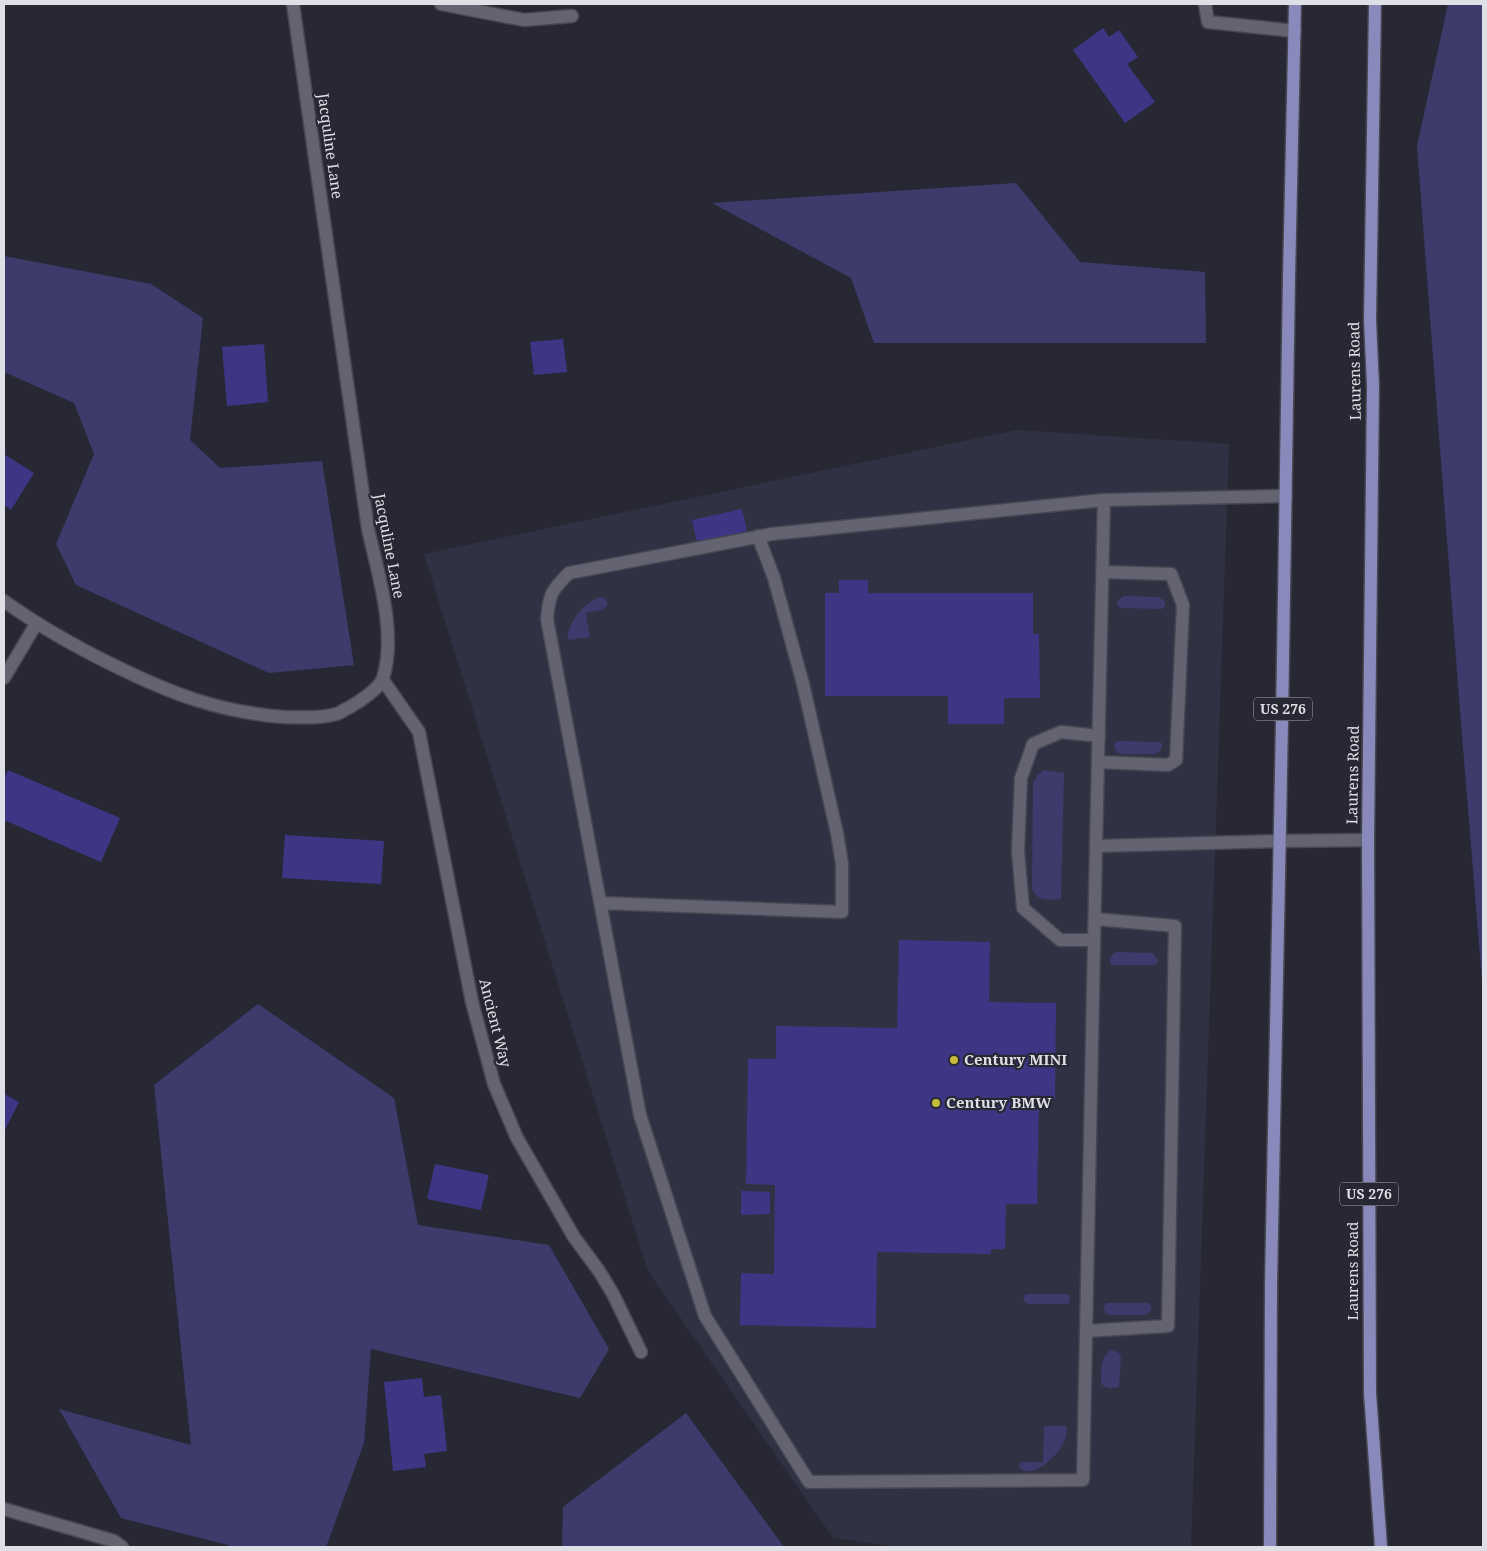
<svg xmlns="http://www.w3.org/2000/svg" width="1487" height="1551" font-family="'Noto Serif',serif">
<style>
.built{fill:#313144}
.green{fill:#3d3a6c}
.building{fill:#3f3585}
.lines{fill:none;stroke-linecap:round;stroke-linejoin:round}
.lane-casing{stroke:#474751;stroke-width:15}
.street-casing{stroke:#474751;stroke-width:15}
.primary-casing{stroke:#474751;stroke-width:15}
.lane{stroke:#636371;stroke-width:12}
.street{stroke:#636371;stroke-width:12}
.primary{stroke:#8989bb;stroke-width:12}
.poi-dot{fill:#c7bb3c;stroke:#282835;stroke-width:2}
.labels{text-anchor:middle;stroke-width:4.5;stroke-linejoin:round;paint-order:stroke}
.shield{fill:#282835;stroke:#a8a8b2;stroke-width:1}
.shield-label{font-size:14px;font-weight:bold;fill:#dfdfe7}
.street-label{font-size:15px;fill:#dfdfe7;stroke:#282835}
.poi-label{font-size:15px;font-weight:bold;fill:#dfdfe7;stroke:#282835;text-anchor:start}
</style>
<rect width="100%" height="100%" fill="#282835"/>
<path class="built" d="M1017,430L1229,444L1191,1547H901L833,1538L648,1271L424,554Z"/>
<path class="green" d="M1448,4H1483V993L1459,698L1417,146Z
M1016,183L1080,262L1205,272L1206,343H874L851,278L712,203Z
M4,256L151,284L203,318L190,440L220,468L322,461L354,665L269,673L76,585L56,544L94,454L74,403L4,372Z
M1124,596L1158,597L1165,601V606L1162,609L1120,608L1117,604L1118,600Z
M599,597L605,598C614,610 594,611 586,613L590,637L569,640L567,636C572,617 582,606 599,597Z
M1118,741L1159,742L1162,743C1162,749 1161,752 1155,754H1120L1116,751L1114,745L1115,742Z
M1044,770L1064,773L1061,899C1048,900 1038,902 1032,889L1033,783L1038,775Z
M1117,952L1152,953L1154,954L1158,961L1157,964L1154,965H1111L1110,963C1110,957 1112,954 1117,952Z
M258,1004L394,1098L418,1225L549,1245L609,1349L580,1398L371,1349L364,1443L326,1547H229L228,1545L121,1518L59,1409L191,1445L154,1085Z
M1028,1294H1066L1069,1295L1070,1299L1069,1303L1066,1304H1027L1023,1300L1025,1295Z
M1107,1303H1147L1151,1305C1152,1311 1149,1313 1144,1315H1109L1106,1313L1103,1306Z
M1111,1350L1119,1353L1121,1357L1119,1387C1113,1388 1105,1390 1101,1383C1102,1370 1099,1358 1111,1350Z
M686,1413L784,1547H562L563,1507Z
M1044,1426H1066L1067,1430C1066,1437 1064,1443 1060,1449C1053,1459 1033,1478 1020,1469L1019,1465L1021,1462H1043Z"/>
<path class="building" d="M1103,28L1109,37L1119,30L1138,57L1127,64L1155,102L1125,123L1073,50Z
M563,339L567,372L534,375L530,342Z
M264,344L268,402L227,406L222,347Z
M4,454L34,473L11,510L4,505Z
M742,509L748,536L698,546L692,520Z
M839,580H868V593H1033V634H1039L1040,698H1004V724H948V696H825V593H839Z
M8,770L120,818L101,862L4,820V779Z
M285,835L384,841L381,884L282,878Z
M899,940L990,942L989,1002L1056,1003L1055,1099H1039L1037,1204H1006L1005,1249H991V1254L877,1252L876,1328L740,1325L741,1273L774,1274L775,1185L746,1184L748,1059H776V1026L897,1028Z
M4,1094L19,1102L4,1132Z
M435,1164L489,1175L481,1210L427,1199Z
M741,1191L770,1192V1214L741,1215Z
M422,1378L424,1397L441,1395L447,1451L424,1454L426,1467L393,1471L384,1382Z"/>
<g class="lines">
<defs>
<path id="lane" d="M441,4L524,20L572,16
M1205,4L1208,22L1295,31
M1286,496L1104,500L772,534L569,573C552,590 549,594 547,619L640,1115L705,1316L809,1482L1083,1480L1096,846L1280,841L1368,840
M1098,762L1168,765L1176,760L1183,605L1171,574L1102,572
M1096,846L1104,500
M600,903L842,912V864L837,833L803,684L774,578L758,536
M1094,940H1060L1023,908L1018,851L1021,778L1033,744L1061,732L1099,736
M1086,1331L1168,1326L1175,926L1095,919"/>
<path id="street" d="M4,601C39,626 76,647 115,666C172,694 219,712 284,717C299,717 321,719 336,714C341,713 345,709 350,707C359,702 380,688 383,678C397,634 378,573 368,529L293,4
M4,678L36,624
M383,680L419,732L472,1002L494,1084L517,1138L574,1237L599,1271L613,1294L641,1352
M4,1509L114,1541L122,1547"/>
<path id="primary" d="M1375,4L1370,320L1373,386L1368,840L1370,1393L1381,1547
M1270,1547L1271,1284L1282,722L1289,278L1295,4"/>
</defs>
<use href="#lane" class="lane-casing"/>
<use href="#street" class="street-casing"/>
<use href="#primary" class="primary-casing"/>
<use href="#lane" class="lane"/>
<use href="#street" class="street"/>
<use href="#primary" class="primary"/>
</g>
<g class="poi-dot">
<circle cx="954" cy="1060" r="5"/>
<circle cx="936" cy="1103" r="5"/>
</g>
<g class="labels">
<g class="shield">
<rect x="1254" y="697.5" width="58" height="23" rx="4"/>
<rect x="1340" y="1182.5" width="58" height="23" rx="4"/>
</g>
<g class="shield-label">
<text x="1283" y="714">US 276</text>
<text x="1369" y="1199">US 276</text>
</g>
<g class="street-label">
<text transform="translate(330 146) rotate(82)" y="5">Jacquline Lane</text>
<text transform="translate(1355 371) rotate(-91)" y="5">Laurens Road</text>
<text transform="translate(389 546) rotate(79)" y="5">Jacquline Lane</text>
<text transform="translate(1353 775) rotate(-89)" y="5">Laurens Road</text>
<text transform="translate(495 1023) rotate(76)" y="5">Ancient Way</text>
<text transform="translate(1353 1271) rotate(-90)" y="5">Laurens Road</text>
</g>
<g class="poi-label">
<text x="964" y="1065">Century MINI</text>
<text x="946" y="1108">Century BMW</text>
</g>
</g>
<rect width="1487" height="1551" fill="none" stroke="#dfdfe7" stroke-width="10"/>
</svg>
